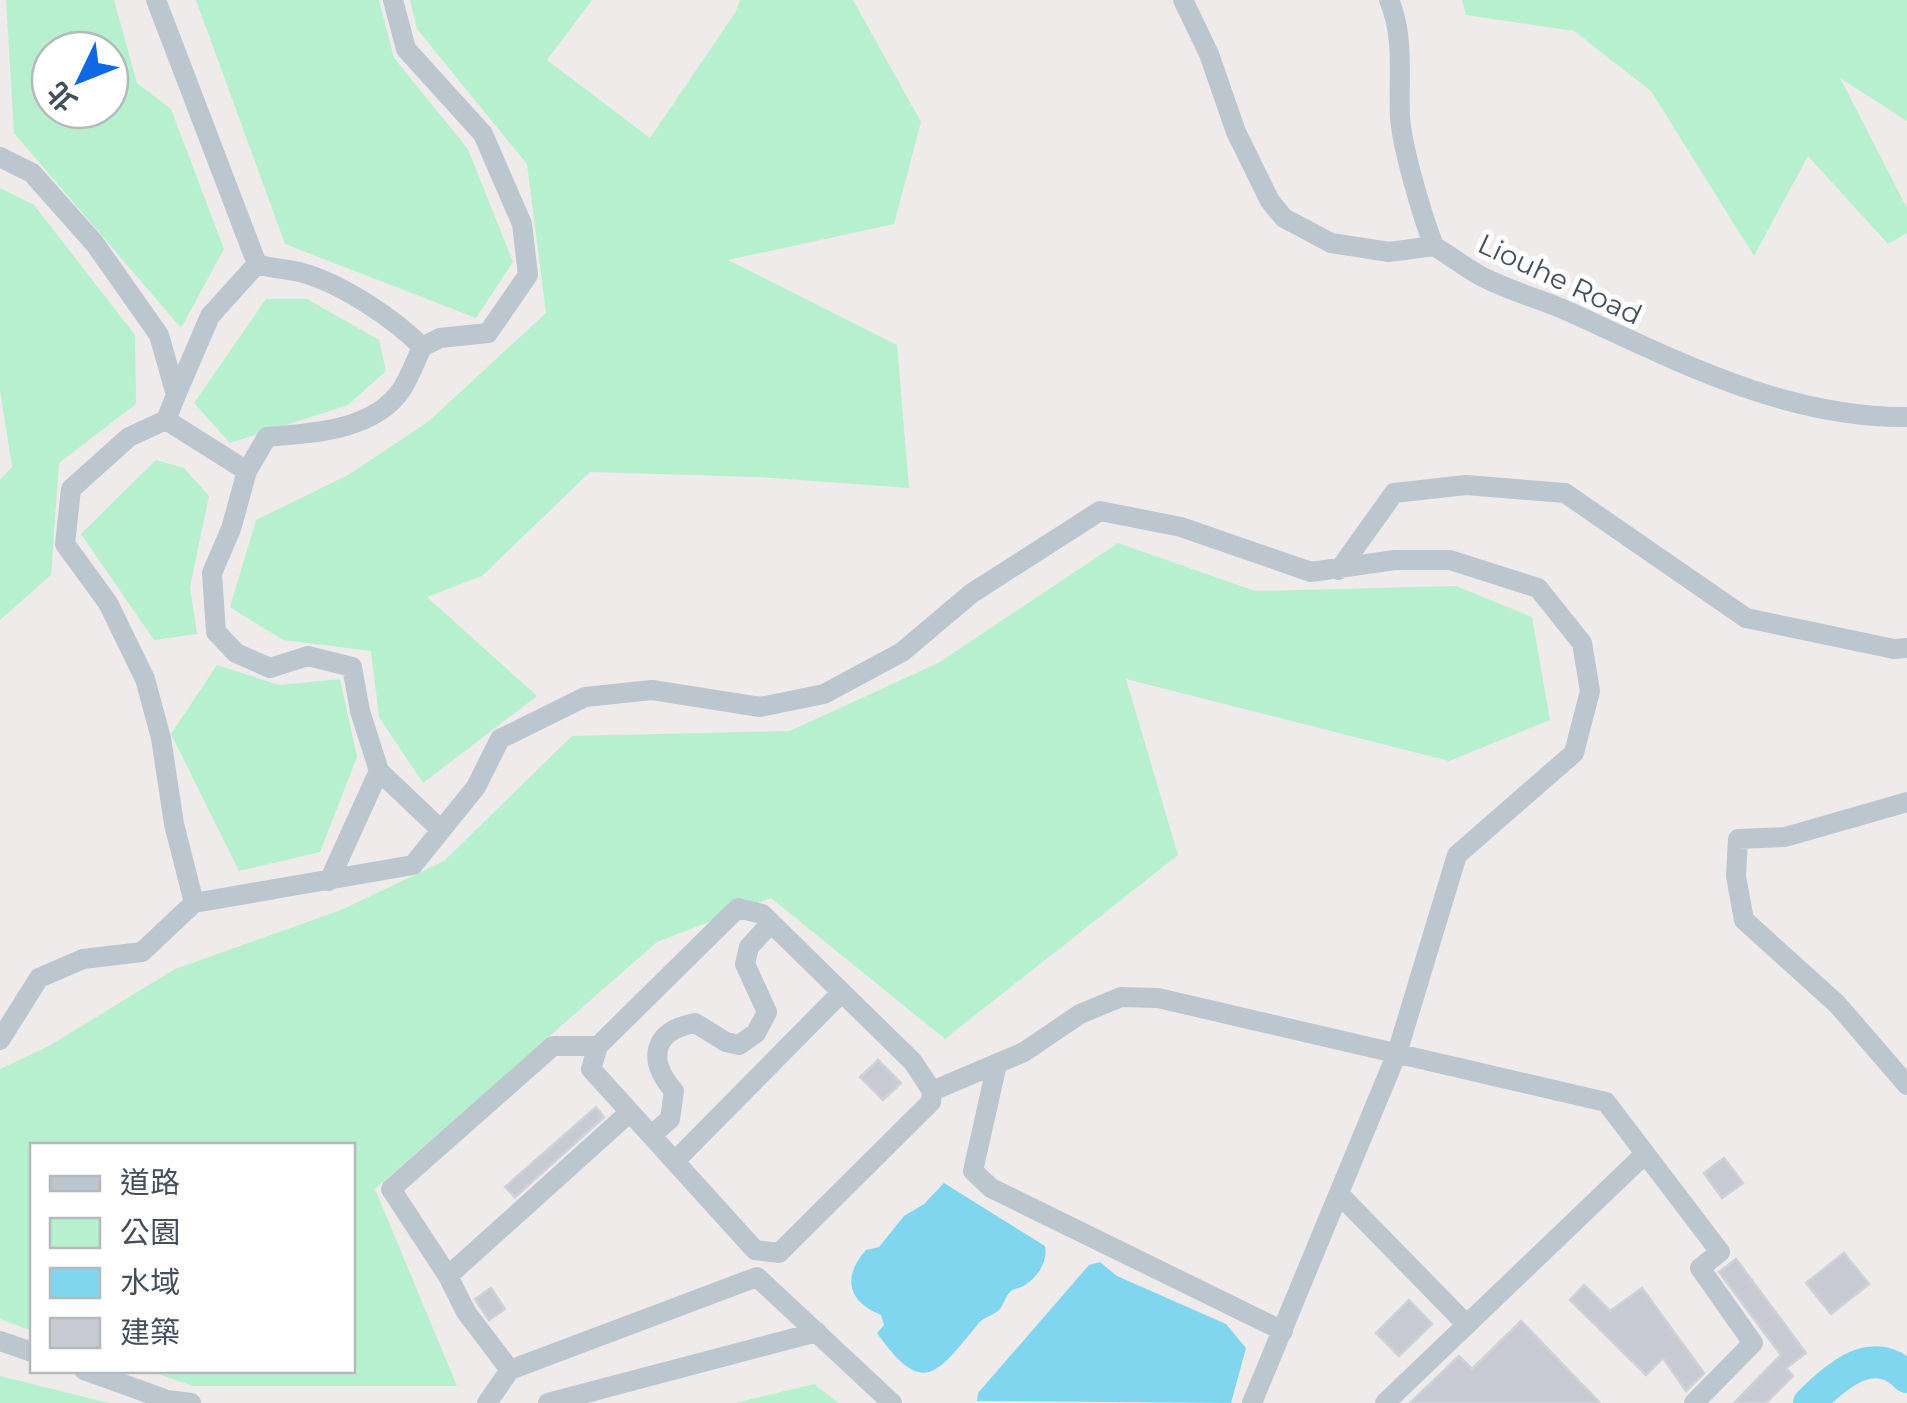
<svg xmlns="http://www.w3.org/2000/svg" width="1907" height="1403" font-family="Montserrat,'Noto Sans TC',sans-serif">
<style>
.green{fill:#b6f0ce;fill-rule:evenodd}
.water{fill:#81d6ef}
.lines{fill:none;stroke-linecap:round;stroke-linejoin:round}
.river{stroke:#81d6ef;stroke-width:32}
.building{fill:#c7cad2;stroke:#cfd1d8;stroke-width:2.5}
.minor{stroke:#bbc6cf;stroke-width:20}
.labels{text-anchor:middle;stroke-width:10;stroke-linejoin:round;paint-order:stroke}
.street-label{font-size:28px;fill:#434f5a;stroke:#fff}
</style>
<rect width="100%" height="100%" fill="#efebeb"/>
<path class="green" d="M6,0H114L137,83L171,109L224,249L181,328L14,133ZM50,50H110V110H50Z
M196,0H379L394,58L468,149L513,262L476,318L285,244Z
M410,0H592L547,60L650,138L735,13L740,0H853L921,122L894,224L728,260L897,345L909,488L758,477L590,472L482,576L427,597L537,696L423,783L379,717L371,651L283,640L230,607L256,520L348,475L429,421L546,313L527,164L417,29Z
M1462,0H1907V121L1840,78L1907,208V233L1888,244L1808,156L1754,256L1651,91L1574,31L1466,15Z
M0,188L34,205L135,335L136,404L59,463L51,575L0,620V480L12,467L0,390Z
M266,299H307L379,340L386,371L348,405L230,443L194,403Z
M156,460L184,468L209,496L190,587L197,634L154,640L81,534Z
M1118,543L1255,591L1456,586L1532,617L1550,720L1449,761L1126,679L1178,855L945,1039L771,898L657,942L375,1189L457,1386H193L149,1371L352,1370V1146H32V1331L0,1319V1069L49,1046L175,969L341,910L444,861L572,736L790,731L940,662Z
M217,665L279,685L340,679L357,757L320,852L239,871L171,734Z
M0,1376L109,1403H0Z
M814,1384L839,1403H735Z"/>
<path class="water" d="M944,1183L1045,1246C1048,1261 1038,1277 1025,1285C1021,1288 1015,1288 1011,1291C1005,1296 1004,1306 998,1311C991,1316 984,1317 979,1323C938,1372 924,1400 877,1333L884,1325L881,1315C846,1301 843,1276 866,1250L879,1247L904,1216L924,1204Z
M1100,1262L1117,1276L1226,1324L1246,1348L1231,1403L977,1401L978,1393L1089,1265Z"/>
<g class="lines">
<path class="river" d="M1809,1403C1835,1377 1873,1342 1907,1377"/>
</g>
<path class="building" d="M878,1060L901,1083L883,1100L860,1077Z
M596,1107L604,1117L515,1197L505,1187Z
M1724,1158L1743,1183L1722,1198L1704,1173Z
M1844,1253L1869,1284L1831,1314L1806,1283Z
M1736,1259L1806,1353L1786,1368L1793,1376L1766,1403H1734L1781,1355L1719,1272Z
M1584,1285L1610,1311L1642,1288L1704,1373L1686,1391L1663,1358L1646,1375L1570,1300Z
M491,1288L505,1309L489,1320L475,1299Z
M1409,1300L1432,1324L1399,1356L1376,1333Z
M1521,1321L1600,1403H1410L1459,1356L1472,1369Z"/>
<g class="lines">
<path class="minor" d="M156,0L257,264C272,269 289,269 303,273C342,284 395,319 422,347C416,360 410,376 402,389C374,431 312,433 267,437L247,471L231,529L212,573L216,632L236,653L270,668L308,656L352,667L360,711L379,771L441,830
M393,0L406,49L483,134L522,224L528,275L488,333L440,338L422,347
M1183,0L1209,54L1236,132L1270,201L1284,218L1331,243L1389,252L1434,246
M1389,0C1405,37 1398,78 1400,117C1402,147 1422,216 1434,246C1449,255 1463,266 1479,275C1508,291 1542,299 1572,313C1679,362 1786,418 1907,417
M0,157L32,173L95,244L159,335L176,395L166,420L129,437L71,489L65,544L108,603L145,679L161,738L174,824L194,903
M176,395L210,316L257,264
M166,420L247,471
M1339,570L1394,493L1466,485L1565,493L1746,618L1894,649L1907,648
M1907,802L1785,837L1738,839L1736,876L1744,920L1837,1004L1907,1085
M329,881L379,771
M0,1040L39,978L83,959L142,952L194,903L413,865L476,787L500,739L585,697L652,690L760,707L824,694L902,652L972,593L1100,511L1181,527L1311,572L1395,560H1450L1538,588L1582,643L1590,691L1574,753L1457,855L1397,1053L1252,1403
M997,1064L973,1171L991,1188L1283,1331
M932,1091L931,1102L779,1253L755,1250L591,1069L598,1046L738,908L762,914L913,1062L932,1091L1024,1052L1080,1014L1121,997L1158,998L1606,1102L1720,1252L1700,1268L1753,1343L1694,1403
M652,1135L670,1119L674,1091C647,1060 652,1031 695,1023L726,1042L739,1045L756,1033L767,1012L745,964L749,947L771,923
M676,1160L842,992
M1339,1194L1467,1325
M448,1276L630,1112
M0,1341L32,1352
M84,1370L167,1400L191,1403
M510,1370L466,1312L448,1276L391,1189L553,1046H598
M487,1403L510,1370L757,1277L892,1403
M548,1403L817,1332
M1385,1403L1645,1154"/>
</g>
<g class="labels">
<g class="street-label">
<text transform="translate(1560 279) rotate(25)" y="10">Liouhe Road</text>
</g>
</g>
<rect x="30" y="1143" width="325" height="230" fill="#ffffff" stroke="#b4b9bd" stroke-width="2.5"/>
<rect x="50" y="1176" width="50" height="15" fill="#bbc6cf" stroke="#b4b9bd" stroke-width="2.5"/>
<text x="120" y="1193" font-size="30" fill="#434f5a">道路</text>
<rect x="50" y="1218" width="50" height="30" fill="#b6f0ce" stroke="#b4b9bd" stroke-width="2.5"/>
<text x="120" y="1243" font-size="30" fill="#434f5a">公園</text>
<rect x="50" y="1268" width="50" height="30" fill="#81d6ef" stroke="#b4b9bd" stroke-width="2.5"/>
<text x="120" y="1293" font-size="30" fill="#434f5a">水域</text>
<rect x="50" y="1318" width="50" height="30" fill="#c7cad2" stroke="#b4b9bd" stroke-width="2.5"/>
<text x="120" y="1343" font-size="30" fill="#434f5a">建築</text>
<g transform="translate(80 80) rotate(227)"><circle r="48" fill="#ffffff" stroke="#b4b9bd" stroke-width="2.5"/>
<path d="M0-8L18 38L0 25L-18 38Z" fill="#1068e4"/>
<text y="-15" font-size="28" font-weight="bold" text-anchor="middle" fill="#434f5a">北</text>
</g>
</svg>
